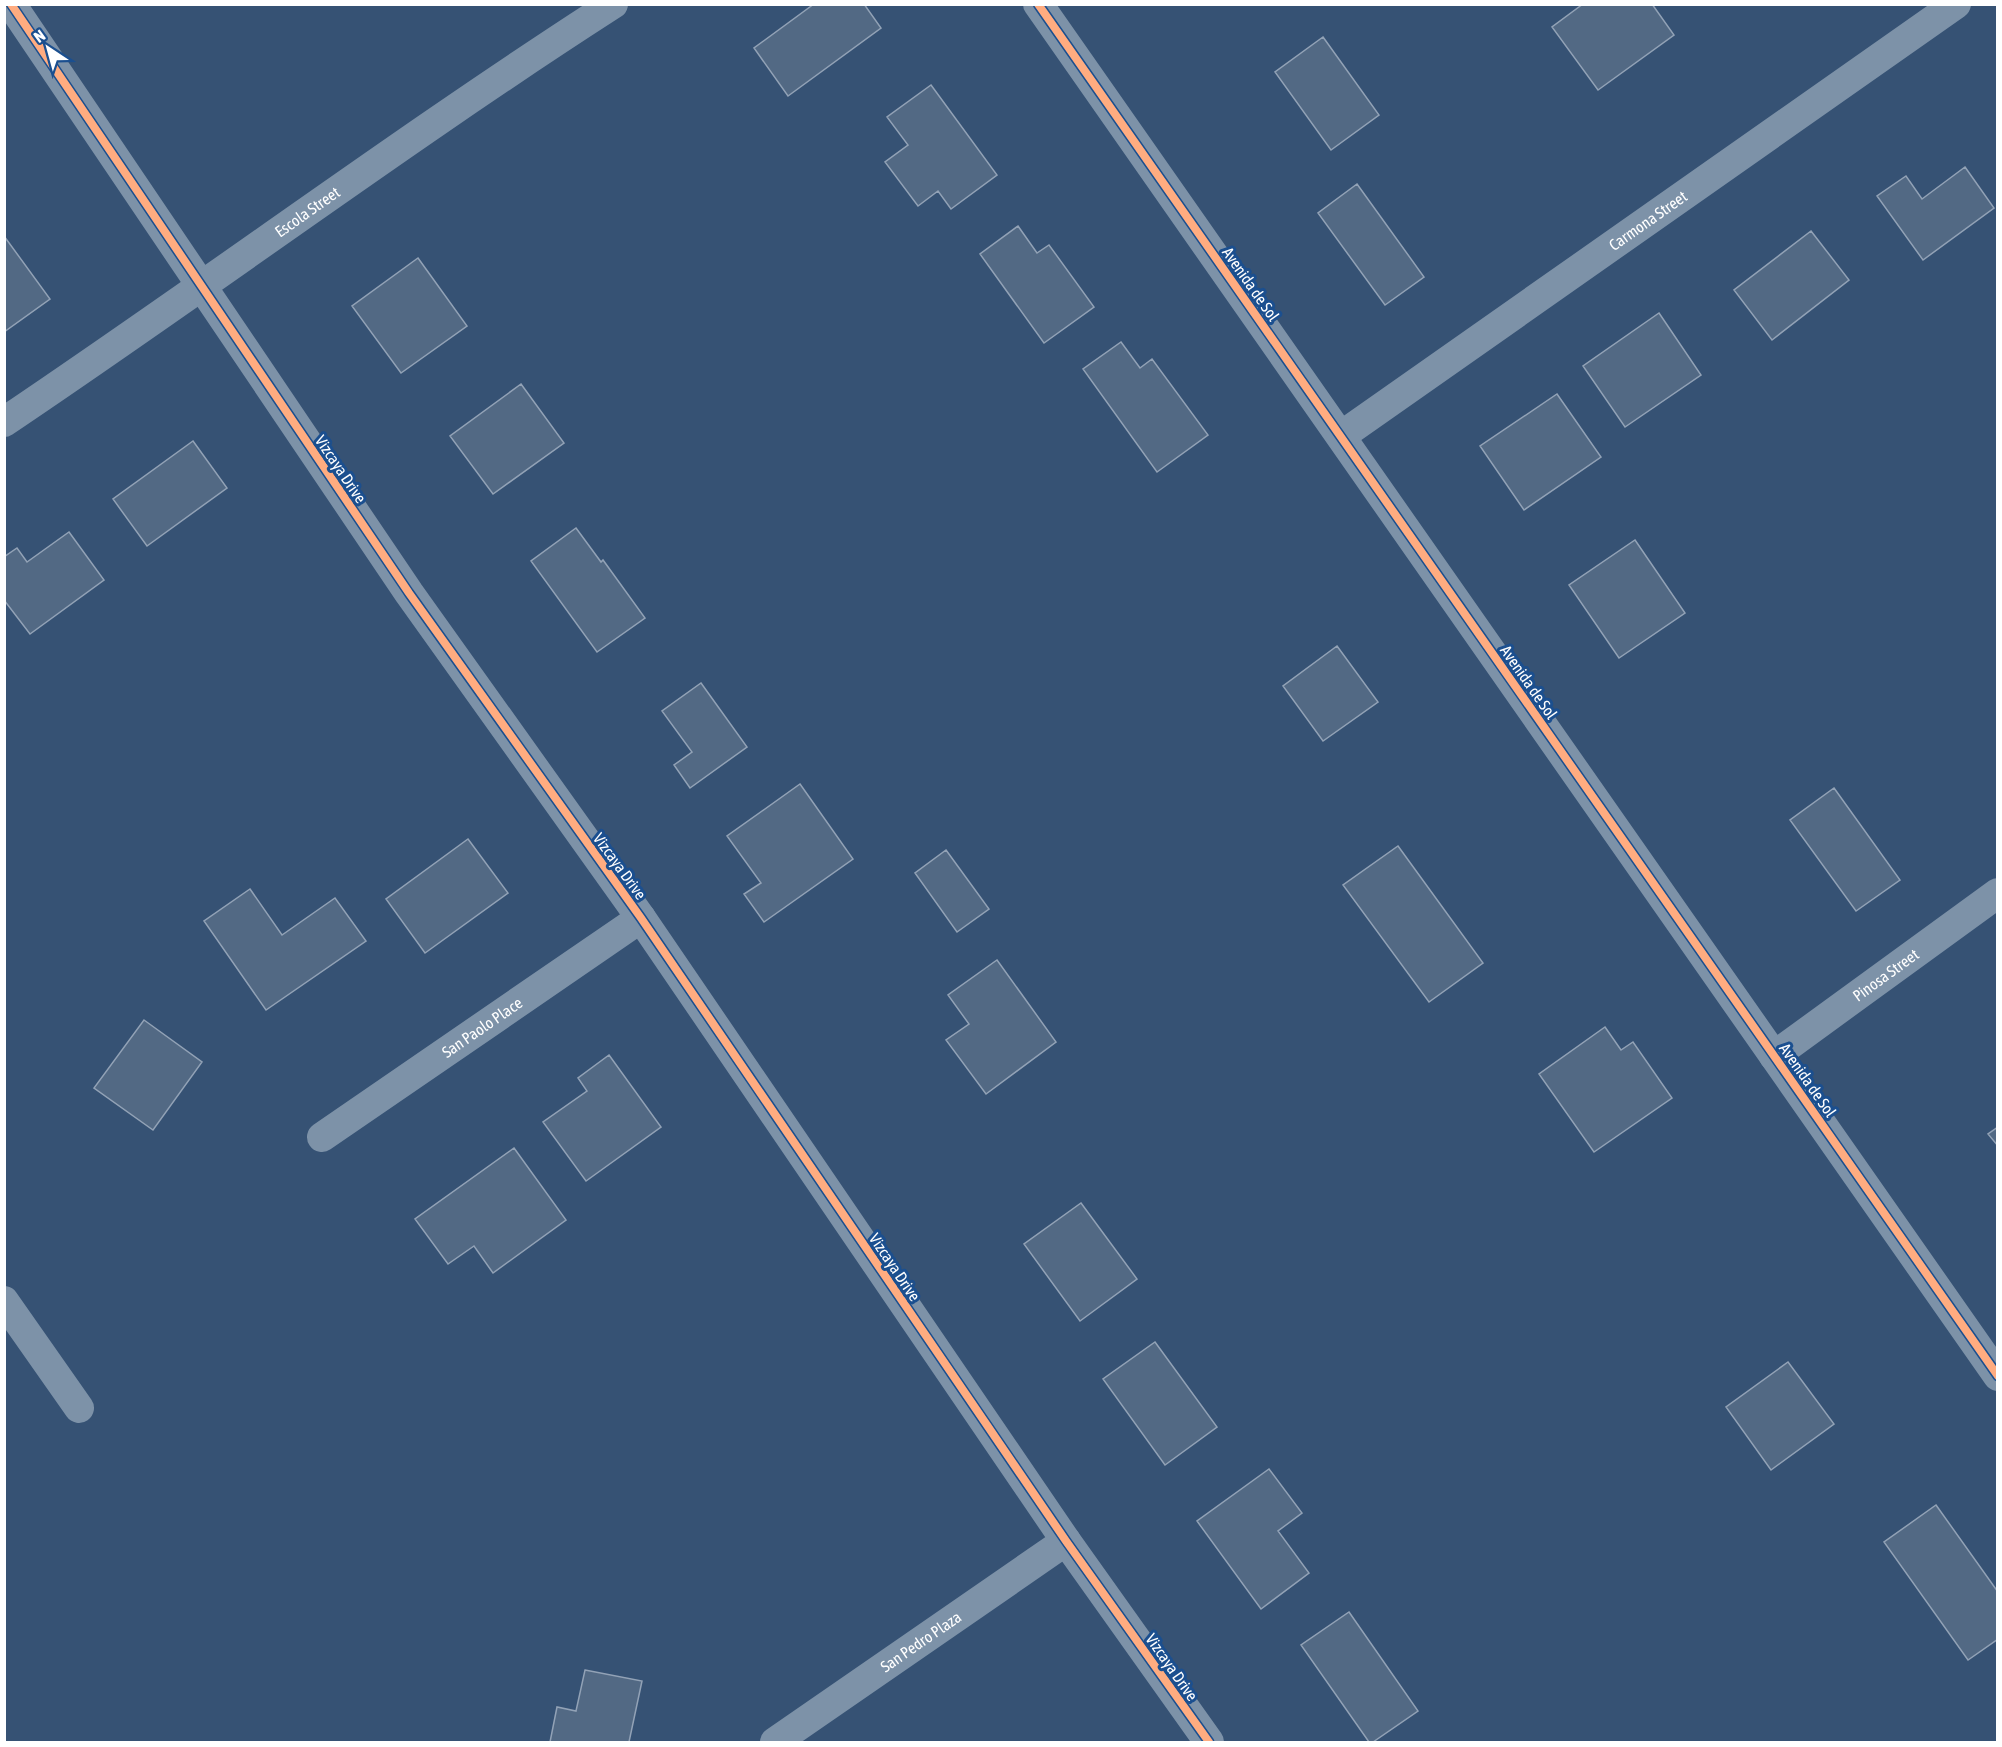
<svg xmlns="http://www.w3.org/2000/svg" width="2002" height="1747" font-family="'Asap Condensed',sans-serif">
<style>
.building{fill:#526984;stroke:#92a2b6;stroke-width:1.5}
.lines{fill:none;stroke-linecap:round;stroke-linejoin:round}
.street{stroke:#7d92a8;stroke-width:30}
.cycleway-casing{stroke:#1b4f8f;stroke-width:11}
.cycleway{stroke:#ffac80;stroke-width:8}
.labels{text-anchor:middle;stroke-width:6;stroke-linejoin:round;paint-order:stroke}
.street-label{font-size:16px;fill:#fff;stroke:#1b4f8f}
</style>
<rect width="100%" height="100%" fill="#365274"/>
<path class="building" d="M814,4H864L881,28L788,96L754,48Z
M1583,4H1652L1674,35L1598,90L1552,27Z
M1323,37L1379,115L1331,150L1275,72Z
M931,85L997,175L951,209L938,191L918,206L885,162L908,145L887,117Z
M1965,167L1994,208L1923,260L1877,196L1906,176L1922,199Z
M1357,184L1424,277L1385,305L1318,213Z
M1018,226L1037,253L1049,245L1094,307L1044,343L980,254Z
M1811,231L1849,280L1772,340L1734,290Z
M4,236L50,299L4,332Z
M418,258L467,326L401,373L352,306Z
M1659,313L1701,375L1625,427L1583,366Z
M1121,342L1140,368L1152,359L1208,435L1157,472L1083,369Z
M521,384L564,443L493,494L450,436Z
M1557,394L1601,457L1524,510L1480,446Z
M193,441L227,488L147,546L113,499Z
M576,528L601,562L603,560L645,618L597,652L531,561Z
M69,532L104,580L30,634L4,600V557L17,548L27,562Z
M1635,540L1685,613L1619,658L1569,585Z
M1337,646L1378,702L1323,741L1283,686Z
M701,683L747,747L690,788L674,765L692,752L662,711Z
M800,784L853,859L764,922L744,894L761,883L727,836Z
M1834,788L1900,880L1856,911L1790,820Z
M468,839L508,893L425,953L386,899Z
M1398,846L1483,963L1429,1002L1343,885Z
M946,850L989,909L957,932L915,873Z
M250,889L282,935L335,898L366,941L266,1010L204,921Z
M997,960L1056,1042L986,1094L946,1040L969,1024L948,995Z
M144,1020L202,1062L153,1130L94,1088Z
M1605,1027L1621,1050L1633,1042L1672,1098L1594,1152L1539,1074Z
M609,1055L661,1127L586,1181L543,1122L587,1091L578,1078Z
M1998,1127V1146L1988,1134Z
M514,1148L566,1220L493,1273L474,1246L448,1264L415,1219Z
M1081,1203L1137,1279L1080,1321L1024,1244Z
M1155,1342L1217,1427L1165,1465L1103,1379Z
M1788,1362L1834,1424L1771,1470L1726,1407Z
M1269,1469L1302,1513L1278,1531L1309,1573L1261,1609L1197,1521Z
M1936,1505L1998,1592V1639L1968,1660L1884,1542Z
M1349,1612L1418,1711L1373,1742H1369L1301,1645Z
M585,1670L642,1681L629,1742H550L557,1707L576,1711Z"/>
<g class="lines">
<g class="street">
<path d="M11,4L409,593L641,918L1066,1541L1209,1742"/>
<path d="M1038,4L1998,1376"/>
<path id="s1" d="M4,422C208,285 406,137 613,4"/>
<path id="s2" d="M1341,436L1956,4"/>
<path id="s3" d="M1774,1056L1998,893"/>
<path id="s4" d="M322,1137L641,918"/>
<path d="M4,1301L79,1408"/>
<path id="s5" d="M775,1742L1066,1541"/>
</g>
<defs>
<path id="cycleway" d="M11,4L409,593L641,918L1066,1541L1209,1742
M1038,4L1998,1376"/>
</defs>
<use href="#cycleway" class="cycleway-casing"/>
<use href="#cycleway" class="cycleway"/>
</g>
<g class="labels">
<g class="street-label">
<text dy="6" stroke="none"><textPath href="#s1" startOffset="369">Escola Street</textPath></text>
<text dy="6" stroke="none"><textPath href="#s2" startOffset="375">Carmona Street</textPath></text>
<text transform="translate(1251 284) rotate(55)" y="6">Avenida de Sol</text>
<text transform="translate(341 469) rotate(56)" y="6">Vizcaya Drive</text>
<text transform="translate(1529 682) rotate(55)" y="6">Avenida de Sol</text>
<text transform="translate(620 866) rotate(54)" y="6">Vizcaya Drive</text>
<text dy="6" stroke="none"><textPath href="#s3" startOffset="138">Pinosa Street</textPath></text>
<text dy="6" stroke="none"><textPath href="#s4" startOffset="194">San Paolo Place</textPath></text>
<text transform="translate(1808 1080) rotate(55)" y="6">Avenida de Sol</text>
<text transform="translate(895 1267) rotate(56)" y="6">Vizcaya Drive</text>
<text dy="6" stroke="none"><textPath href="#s5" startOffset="177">San Pedro Plaza</textPath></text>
<text transform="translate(1172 1667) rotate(55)" y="6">Vizcaya Drive</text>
</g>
</g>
<rect width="2002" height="1747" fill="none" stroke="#ffffff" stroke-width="12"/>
<g transform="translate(48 48) rotate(324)" stroke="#1b4f8f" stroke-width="4.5" paint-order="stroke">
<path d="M0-4.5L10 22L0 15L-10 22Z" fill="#ffffff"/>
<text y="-9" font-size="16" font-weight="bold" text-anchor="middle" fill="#ffffff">N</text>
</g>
</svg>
